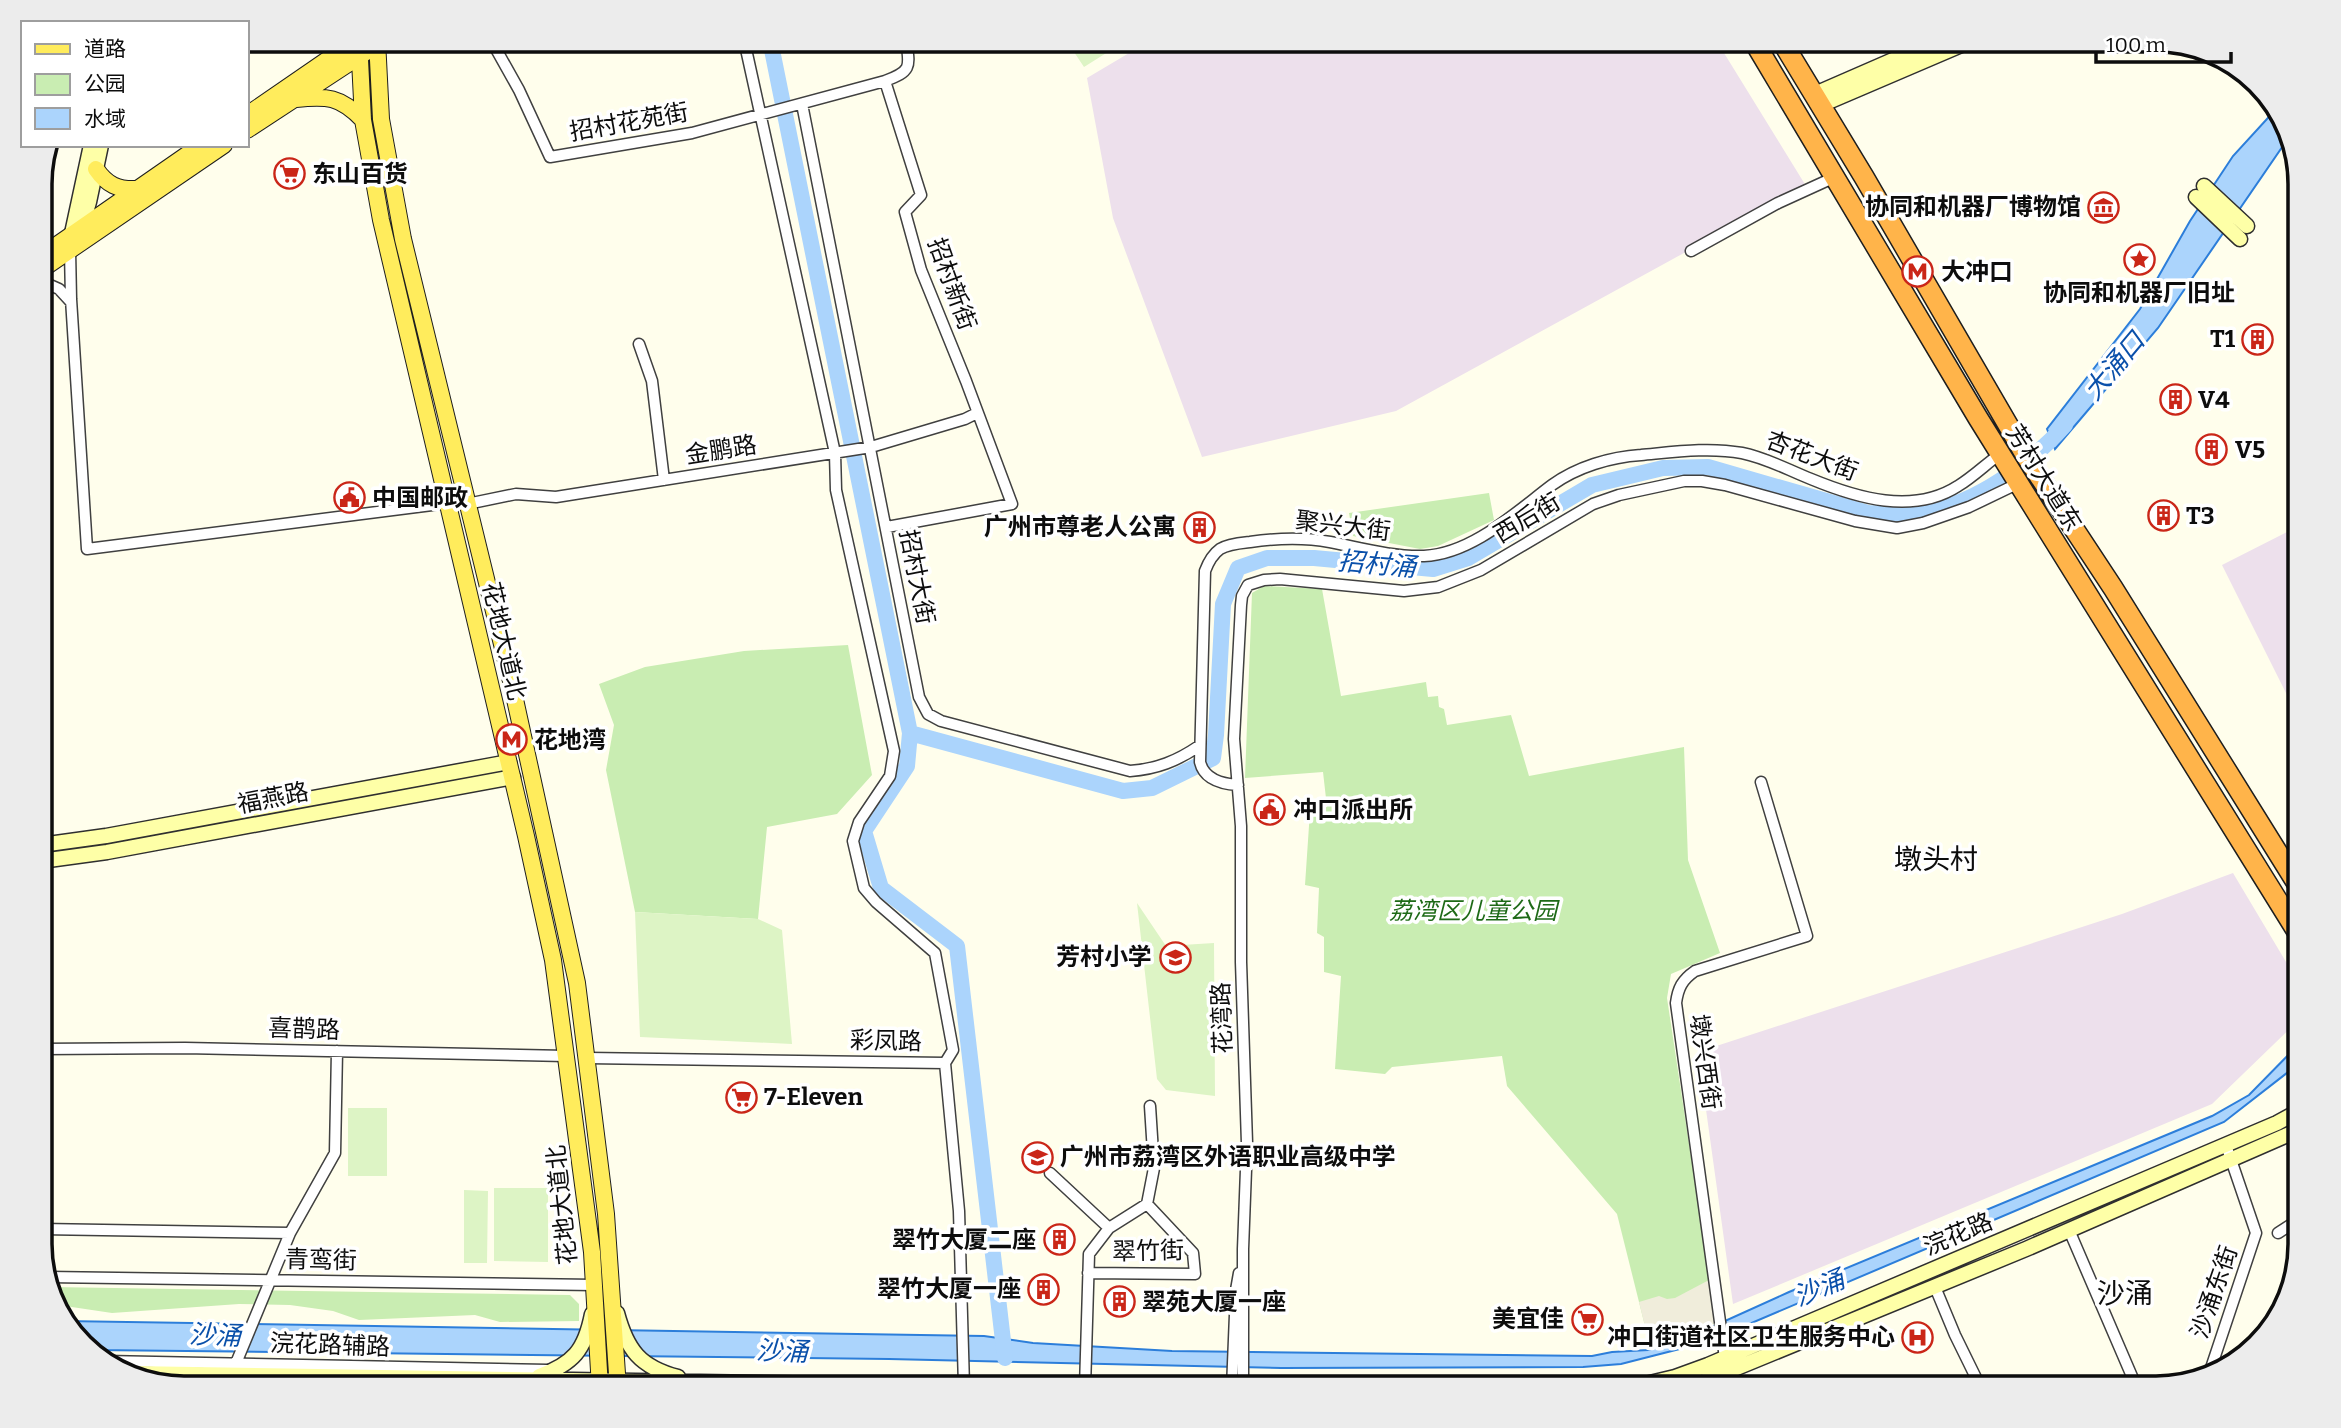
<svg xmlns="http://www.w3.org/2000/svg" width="2341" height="1428" font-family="Bitter,'Noto Sans SC',serif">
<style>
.industrial{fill:#ede0ec}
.green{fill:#c9edb2}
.pitch{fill:#ddf4c5}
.plaza{fill:#f0eddb}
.water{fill:#abd4fc;stroke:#2c7eda;stroke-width:2}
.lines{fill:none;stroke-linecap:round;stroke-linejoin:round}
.river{stroke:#abd4fc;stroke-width:16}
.street-casing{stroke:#404040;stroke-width:13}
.secondary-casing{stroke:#2f2f2f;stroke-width:17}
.primary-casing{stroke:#1e1e1e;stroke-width:18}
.highway-casing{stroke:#1e1e1e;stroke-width:22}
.street{stroke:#fff;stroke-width:10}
.secondary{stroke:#feffa7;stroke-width:14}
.primary{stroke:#ffec5c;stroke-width:16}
.highway{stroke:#ffb44a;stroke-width:19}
.labels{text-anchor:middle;stroke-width:7;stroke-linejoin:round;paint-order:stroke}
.street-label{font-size:24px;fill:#0d0d0d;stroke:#fff}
.poi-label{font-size:24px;font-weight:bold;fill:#0d0d0d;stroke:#fff;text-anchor:start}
.park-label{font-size:24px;font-style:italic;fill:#1e6a17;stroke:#fff}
.water-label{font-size:26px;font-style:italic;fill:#0a50aa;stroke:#fff}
.quarter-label{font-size:28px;fill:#0d0d0d;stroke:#fff}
.rim{fill:none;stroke:#0d0d0d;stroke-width:3.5}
</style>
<rect width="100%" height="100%" fill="#fffeec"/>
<path class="industrial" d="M1151,40H1716L1806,186L1396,411L1202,457L1113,218L1087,78Z
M2301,525V723L2222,565Z
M2233,873L2301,987V1018L2212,1104L1733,1304L1698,1052L2122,914Z"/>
<path class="green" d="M1489,493L1494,520L1438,546L1420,549L1353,536L1349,513Z
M1264,586L1322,589L1341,696L1426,682L1428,697L1438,696L1439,707L1444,709L1447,725L1511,715L1529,776L1684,747L1688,860L1720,953L1671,974L1667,998L1716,1323L1648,1338L1617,1214L1507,1086L1502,1056L1392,1067L1385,1074L1335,1069L1341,976L1324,972V937L1317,933L1319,888L1305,885L1310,811L1327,807L1323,772L1245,778L1252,593Z
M848,645L872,775L837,814L767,827L758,919L635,912L606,770L614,725L599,684L645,667L744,651Z
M51,1287L570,1295L579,1304V1321L500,1322L475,1315L359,1320L333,1311L290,1305L239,1304L112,1313L65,1306L57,1307Z"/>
<path class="pitch" d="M1079,40H1127L1084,67L1070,46Z
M1137,903L1166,946L1214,943L1215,1096L1166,1090L1157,1079Z
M635,912L758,919L782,930L792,1044L640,1037Z
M348,1108H387V1176H348Z
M494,1188H548V1262L494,1261Z
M464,1190L488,1191L487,1263H464Z"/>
<path class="plaza" d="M1709,1280L1716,1323L1648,1338L1639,1302L1659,1296L1667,1299L1675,1298Z"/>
<path class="water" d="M2277,108L2281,112L2289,137L2158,328L2055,449L2047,429L2140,309L2190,221L2233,156Z
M2301,1042V1062L2224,1122L1707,1342L1621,1364L1583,1367L1281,1368L889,1359L94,1350L65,1321L984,1336L1033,1343L1172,1351L1592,1356L1612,1352L1648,1350L1683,1340L1789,1292L2212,1116L2249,1095Z"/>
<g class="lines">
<path class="river" d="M770,40L910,733L907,766L864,831L881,888L957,946L1005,1358
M910,733L1123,791L1152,788L1213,758L1216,735L1223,604L1238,568L1267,558H1314L1433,569L1468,558L1592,485L1663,468L1708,467L1868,513C1891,514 1916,514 1939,509C1986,496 2034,460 2065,425"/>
<defs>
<path id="street" d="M491,40L519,90L550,157L692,133L885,81C912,71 910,67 906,40
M744,40L835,453L836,490L894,751L890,776L859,822L853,841L864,888L876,902L935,953L953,1050L945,1063
M885,81L921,195L905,212L921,270L966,381L1012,504L887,527
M802,104L919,697L928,714L941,721L1130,771C1157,769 1177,761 1199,746
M70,250L71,299L87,549L448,503
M1691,251L1778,203L1835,177
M41,281L59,289L71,302
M639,344L652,381L664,480
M467,504L516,494L556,497L871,447L965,419L977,413
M1238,785C1222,784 1204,779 1200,762L1205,571C1208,563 1213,554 1220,549C1228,544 1241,543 1250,542C1277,538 1303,537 1330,542C1361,548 1392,557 1424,556C1472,554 1516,512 1552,485C1577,467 1610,457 1641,455C1674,452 1709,447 1742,453C1767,458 1788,470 1811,479C1857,498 1913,515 1958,486C1973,477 1986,464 2000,454
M41,1049L185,1048L566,1056
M587,1058L945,1063L959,1211L964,1386
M1050,1173L1109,1228
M1147,1204L1154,1168L1150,1106
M41,1229L290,1233L335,1153L337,1051
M2069,1230L2137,1388
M2278,1233L2301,1218
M48,1277L594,1285
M1935,1287L1955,1335L1981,1388
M1725,1358L1676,1003C1678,988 1682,980 1695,971L1807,936L1761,782
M105,1361L548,1370
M234,1368L290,1233
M2209,1374L2256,1233L2226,1145
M1085,1388L1089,1254L1109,1228L1147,1204L1193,1253L1195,1274L1088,1273
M1232,1388L1236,1290L1239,1273
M1243,1388V1249L1247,1143L1241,962V826L1234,739L1241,605L1242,596L1248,585L1264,580L1280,579L1404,591L1438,587L1481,570L1593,504L1619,495L1684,481H1702L1725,485L1855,521L1897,528L1923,523L1969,507L2019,483"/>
<path id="secondary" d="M1815,94L1939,40
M1821,105L1973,40
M2204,186L2247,226
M2196,197L2240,239
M80,233L89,202L101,145
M71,238L91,145
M41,845L106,836L509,762
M41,861L107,852L513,777
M617,1313C627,1350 640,1367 678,1377
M131,1373L1079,1388
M539,1376C573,1364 585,1350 592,1314
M174,1385L311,1388
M1629,1388L1675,1377L1708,1365L2277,1123L2301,1110
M1688,1388L2026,1249L2301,1129"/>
<path id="primary" d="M359,40L363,120L381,220L526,836L553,960L592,1252L600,1388
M377,40L381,119L403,239L511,681L577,983L606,1214L618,1388
M296,99C327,96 340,96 363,120
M247,115L356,40
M247,130L366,52
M96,169C107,185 118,190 137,189
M41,256L201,145
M41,270L224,145"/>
<path id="highway" d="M1753,40L1978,418L2301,938
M1781,40L1864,177L2026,456L2113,588L2301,890"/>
</defs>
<use href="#street" class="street-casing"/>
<use href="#secondary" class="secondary-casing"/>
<use href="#primary" class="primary-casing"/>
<use href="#highway" class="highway-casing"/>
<use href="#street" class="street"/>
<use href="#secondary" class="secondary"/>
<use href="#primary" class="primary"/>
<use href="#highway" class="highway"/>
</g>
<defs>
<symbol id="supermarket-ring" viewBox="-11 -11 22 22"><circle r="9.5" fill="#fff" stroke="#ca2618" stroke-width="1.5"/><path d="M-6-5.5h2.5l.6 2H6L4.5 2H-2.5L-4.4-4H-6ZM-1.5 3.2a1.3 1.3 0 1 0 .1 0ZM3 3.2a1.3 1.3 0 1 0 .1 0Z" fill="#ca2618"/></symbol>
<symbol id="museum-ring" viewBox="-11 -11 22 22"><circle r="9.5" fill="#fff" stroke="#ca2618" stroke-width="1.5"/><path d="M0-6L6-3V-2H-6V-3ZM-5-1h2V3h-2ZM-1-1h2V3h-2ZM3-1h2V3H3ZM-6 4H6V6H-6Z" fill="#ca2618"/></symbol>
<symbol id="sight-ring" viewBox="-11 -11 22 22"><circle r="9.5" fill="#fff" stroke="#ca2618" stroke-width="1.5"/><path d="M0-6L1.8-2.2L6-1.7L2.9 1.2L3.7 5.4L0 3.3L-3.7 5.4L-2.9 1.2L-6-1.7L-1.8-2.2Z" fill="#ca2618"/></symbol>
<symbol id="metro-ring" viewBox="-11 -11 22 22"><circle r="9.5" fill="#fff" stroke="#ca2618" stroke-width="1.5"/><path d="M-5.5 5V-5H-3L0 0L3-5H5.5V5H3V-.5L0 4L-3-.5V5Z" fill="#ca2618"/></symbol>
<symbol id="building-ring" viewBox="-11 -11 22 22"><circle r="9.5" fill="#fff" stroke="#ca2618" stroke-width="1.5"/><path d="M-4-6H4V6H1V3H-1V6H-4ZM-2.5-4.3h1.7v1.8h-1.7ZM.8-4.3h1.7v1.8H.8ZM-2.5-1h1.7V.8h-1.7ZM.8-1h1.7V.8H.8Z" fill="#ca2618"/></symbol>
<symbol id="civic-ring" viewBox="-11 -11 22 22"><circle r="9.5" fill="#fff" stroke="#ca2618" stroke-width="1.5"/><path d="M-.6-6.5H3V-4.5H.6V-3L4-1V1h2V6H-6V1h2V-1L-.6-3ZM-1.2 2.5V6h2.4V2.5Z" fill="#ca2618"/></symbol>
<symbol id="school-ring" viewBox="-11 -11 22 22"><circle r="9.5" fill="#fff" stroke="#ca2618" stroke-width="1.5"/><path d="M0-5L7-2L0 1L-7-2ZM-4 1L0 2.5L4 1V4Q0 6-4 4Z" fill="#ca2618"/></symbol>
<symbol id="hospital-ring" viewBox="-11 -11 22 22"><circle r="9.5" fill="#fff" stroke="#ca2618" stroke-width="1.5"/><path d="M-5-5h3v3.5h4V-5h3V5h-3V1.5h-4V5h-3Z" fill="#ca2618"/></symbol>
</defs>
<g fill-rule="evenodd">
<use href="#supermarket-ring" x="272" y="156" width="35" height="35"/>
<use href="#museum-ring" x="2086" y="190" width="35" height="35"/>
<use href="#sight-ring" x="2122" y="242" width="35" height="35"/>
<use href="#metro-ring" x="1900" y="254" width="35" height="35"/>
<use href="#building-ring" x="2240" y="322" width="35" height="35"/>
<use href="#building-ring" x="2158" y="382" width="35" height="35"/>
<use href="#building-ring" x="2194" y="432" width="35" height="35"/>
<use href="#civic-ring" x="332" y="480" width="35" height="35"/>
<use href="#building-ring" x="2146" y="498" width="35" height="35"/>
<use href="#building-ring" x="1182" y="510" width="35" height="35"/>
<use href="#metro-ring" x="494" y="722" width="35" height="35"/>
<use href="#civic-ring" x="1252" y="792" width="35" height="35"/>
<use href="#school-ring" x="1158" y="940" width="35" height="35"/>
<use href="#supermarket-ring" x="724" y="1080" width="35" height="35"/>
<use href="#school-ring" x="1020" y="1140" width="35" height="35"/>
<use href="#building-ring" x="1042" y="1222" width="35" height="35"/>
<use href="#building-ring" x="1026" y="1272" width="35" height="35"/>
<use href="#building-ring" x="1102" y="1284" width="35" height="35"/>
<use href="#supermarket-ring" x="1570" y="1302" width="35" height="35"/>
<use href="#hospital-ring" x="1900" y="1320" width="35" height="35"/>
</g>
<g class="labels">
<g class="street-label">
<text transform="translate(629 122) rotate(-10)" y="8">招村花苑街</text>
<text transform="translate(952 284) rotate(70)" y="8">招村新街</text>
<text transform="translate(721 450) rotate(-9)" y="8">金鹏路</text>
<text transform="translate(1812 456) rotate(21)" y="8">杏花大街</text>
<text transform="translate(2044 478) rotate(58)" y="8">芳村大道东</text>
<text transform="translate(1527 518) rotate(-31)" y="8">西后街</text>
<text transform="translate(1343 526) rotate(7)" y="8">聚兴大街</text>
<text transform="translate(917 577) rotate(79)" y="8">招村大街</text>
<text transform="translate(504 641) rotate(77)" y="8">花地大道北</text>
<text transform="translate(273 798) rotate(-11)" y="8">福燕路</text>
<text transform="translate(1222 1018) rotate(-92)" y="8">花湾路</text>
<text transform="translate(304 1029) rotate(2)" y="8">喜鹊路</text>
<text transform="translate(886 1041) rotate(1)" y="8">彩凤路</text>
<text transform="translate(1705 1062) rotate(82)" y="8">墩兴西街</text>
<text transform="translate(562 1205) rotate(-96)" y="8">花地大道北</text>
<text transform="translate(1958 1234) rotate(-23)" y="8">浣花路</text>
<text transform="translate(1148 1251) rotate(-1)" y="8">翠竹街</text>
<text transform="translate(321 1260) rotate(1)" y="8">青鸾街</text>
<text transform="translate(2214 1292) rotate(-71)" y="8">沙涌东街</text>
<text transform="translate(330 1345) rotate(2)" y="8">浣花路辅路</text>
</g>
<g class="poi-label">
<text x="312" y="182">东山百货</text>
<text x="2081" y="215" text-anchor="end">协同和机器厂博物馆</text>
<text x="1941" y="280">大冲口</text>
<text x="2139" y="301" text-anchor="middle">协同和机器厂旧址</text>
<text x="2235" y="347" text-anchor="end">T1</text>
<text x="2198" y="408">V4</text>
<text x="2235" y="458">V5</text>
<text x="372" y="506">中国邮政</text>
<text x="2186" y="524">T3</text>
<text x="1176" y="535" text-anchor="end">广州市尊老人公寓</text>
<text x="534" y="748">花地湾</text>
<text x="1293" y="818">冲口派出所</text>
<text x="1152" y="965" text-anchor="end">芳村小学</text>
<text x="764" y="1105">7-Eleven</text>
<text x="1060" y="1165">广州市荔湾区外语职业高级中学</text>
<text x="1036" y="1248" text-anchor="end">翠竹大厦二座</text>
<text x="1021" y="1297" text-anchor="end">翠竹大厦一座</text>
<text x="1142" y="1310">翠苑大厦一座</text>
<text x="1564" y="1327" text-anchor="end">美宜佳</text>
<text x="1895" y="1345" text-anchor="end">冲口街道社区卫生服务中心</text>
</g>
<g class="park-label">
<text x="1473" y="919">荔湾区儿童公园</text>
</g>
<g class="water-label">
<text transform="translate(2114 366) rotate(-50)" y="9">大涌口</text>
<text transform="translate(1377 564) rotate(5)" y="9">招村涌</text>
<text transform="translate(1819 1288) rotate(-23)" y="9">沙涌</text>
<text transform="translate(215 1335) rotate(2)" y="9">沙涌</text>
<text transform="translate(782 1351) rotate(2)" y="9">沙涌</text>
</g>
<g class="quarter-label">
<text x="1936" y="869">墩头村</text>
<text x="2125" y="1303">沙涌</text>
</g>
</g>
<path d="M0 0H2341V1428H0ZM184 52H2156A132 132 0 0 1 2288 184V1244A132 132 0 0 1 2156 1376H184A132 132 0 0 1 52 1244V184A132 132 0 0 1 184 52Z" fill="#ececec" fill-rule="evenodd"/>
<path class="rim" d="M184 52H2156A132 132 0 0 1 2288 184V1244A132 132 0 0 1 2156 1376H184A132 132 0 0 1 52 1244V184A132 132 0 0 1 184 52Z"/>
<rect x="21" y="21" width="228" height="126" fill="#ffffff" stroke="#9e9e9e" stroke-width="2"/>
<rect x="35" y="44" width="35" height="10" fill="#ffec5c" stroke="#9e9e9e" stroke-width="2"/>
<text x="84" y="56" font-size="21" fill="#0d0d0d">道路</text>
<rect x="35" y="74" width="35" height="21" fill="#c9edb2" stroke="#9e9e9e" stroke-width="2"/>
<text x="84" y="91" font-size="21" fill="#0d0d0d">公园</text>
<rect x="35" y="108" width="35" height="21" fill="#abd4fc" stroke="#9e9e9e" stroke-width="2"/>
<text x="84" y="126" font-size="21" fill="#0d0d0d">水域</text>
<path d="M2096 52v10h135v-10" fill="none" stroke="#0d0d0d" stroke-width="3.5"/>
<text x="2106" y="52" font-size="21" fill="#0d0d0d" stroke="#ffffff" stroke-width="5" paint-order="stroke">100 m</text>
</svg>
